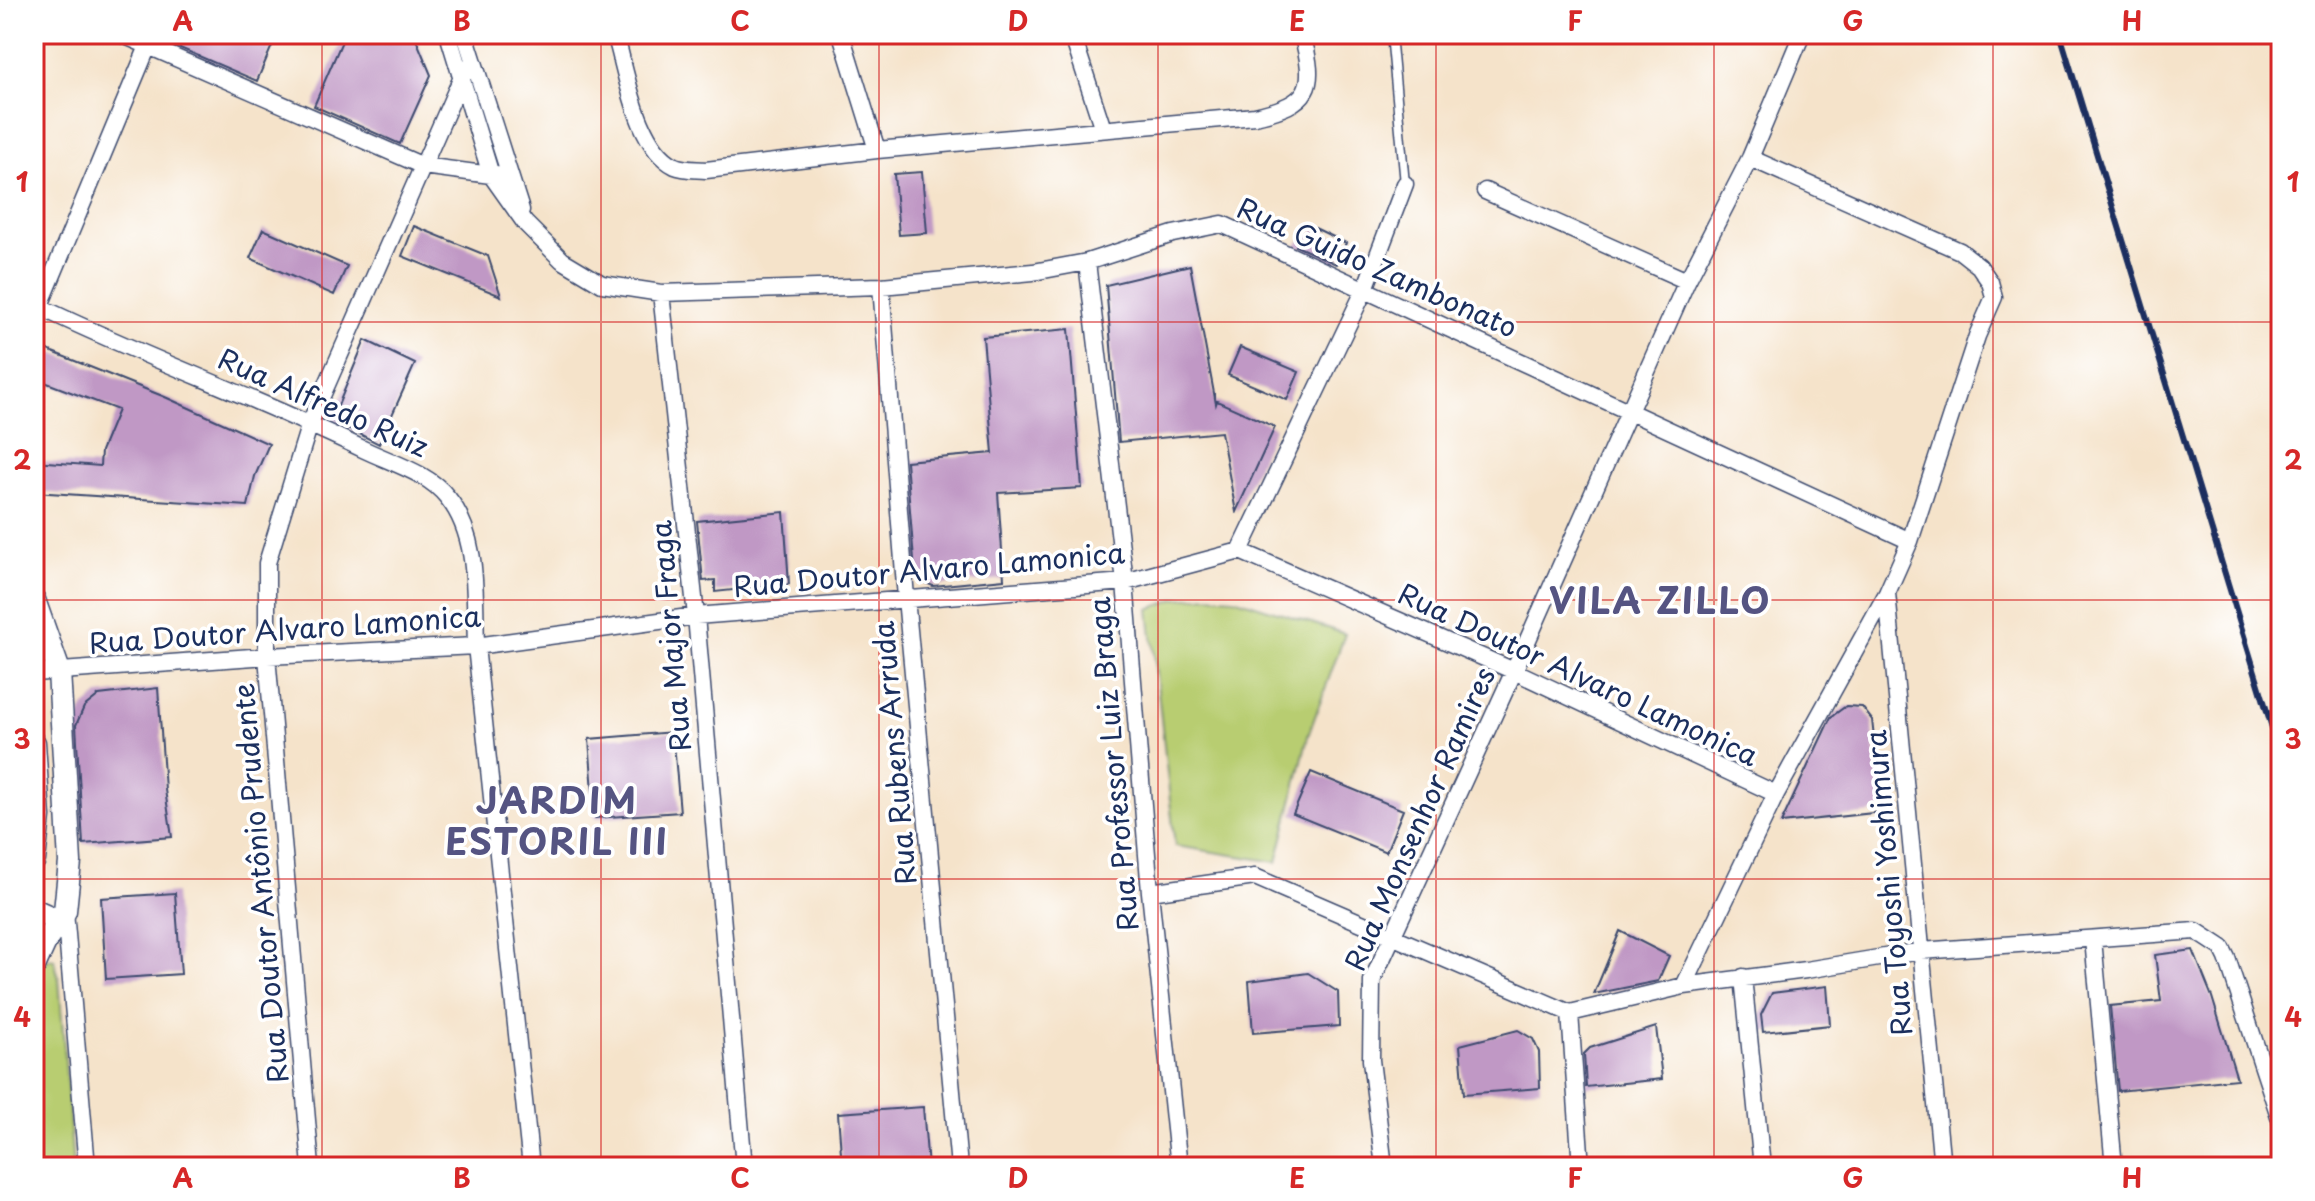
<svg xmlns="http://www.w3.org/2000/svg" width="2315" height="1201" font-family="'Playpen Sans',sans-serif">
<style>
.green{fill:#b8cd71;stroke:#6a7e68;stroke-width:2}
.building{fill:#c098c5}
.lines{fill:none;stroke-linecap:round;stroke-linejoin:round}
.service-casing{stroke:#3c4a6e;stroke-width:11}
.minor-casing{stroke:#3c4a6e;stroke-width:19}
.tertiary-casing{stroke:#3c4a6e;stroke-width:25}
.service{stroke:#fff;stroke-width:8}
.minor{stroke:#fff;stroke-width:16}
.tertiary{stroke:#fff;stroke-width:22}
.rail{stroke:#1b2f5e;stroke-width:6}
.grid{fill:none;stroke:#d62828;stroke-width:2;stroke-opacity:0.55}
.labels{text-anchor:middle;stroke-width:7;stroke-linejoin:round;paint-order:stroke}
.street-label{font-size:28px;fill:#1b2f5e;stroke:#fff}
.district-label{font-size:36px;font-weight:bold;letter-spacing:2px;fill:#555482;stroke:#fff}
.neatline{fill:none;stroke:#d62828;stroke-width:3}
.grid-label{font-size:26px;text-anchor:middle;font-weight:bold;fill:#d62828}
</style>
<rect width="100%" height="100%" fill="#fff"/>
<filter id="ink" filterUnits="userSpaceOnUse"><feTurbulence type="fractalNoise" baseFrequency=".0125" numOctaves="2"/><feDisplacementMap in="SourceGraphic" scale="16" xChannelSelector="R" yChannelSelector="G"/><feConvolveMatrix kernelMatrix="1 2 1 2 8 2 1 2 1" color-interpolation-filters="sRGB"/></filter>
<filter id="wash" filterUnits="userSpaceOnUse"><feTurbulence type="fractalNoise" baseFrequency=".006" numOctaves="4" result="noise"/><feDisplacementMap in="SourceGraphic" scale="32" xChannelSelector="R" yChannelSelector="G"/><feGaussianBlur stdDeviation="1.8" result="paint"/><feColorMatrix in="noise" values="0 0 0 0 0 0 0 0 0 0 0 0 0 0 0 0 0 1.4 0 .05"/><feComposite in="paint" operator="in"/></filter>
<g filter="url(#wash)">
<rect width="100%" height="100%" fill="#f5e3ca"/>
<path class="green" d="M1209,596L1234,598L1345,634L1308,736L1277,862L1175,846L1149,609L1176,599Z
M54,959L59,979L73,1167H34V1017L43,960Z"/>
<g id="blocks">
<path class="building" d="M177,34H277L257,81L173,45Z
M345,34H414L431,75L400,144L314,106Z
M922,172L927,233L899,235L894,174Z
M414,226L488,256L501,296L402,256Z
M1315,228L1346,243L1336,264L1296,246L1299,241L1303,242L1307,232L1312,235Z
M263,229L347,266L334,295L250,258Z
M1190,265L1216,404L1217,401L1275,427L1236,512L1221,432L1119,442L1106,285Z
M1069,329L1082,488L998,493L1004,579L933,586L921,581L915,573L906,461L993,453L983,337Z
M365,340L415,364L379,444L332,420Z
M1240,347L1299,372L1287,400L1228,375Z
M45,349L165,397L269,444L255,476L248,506L34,492V461L100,466L101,451L118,410L34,378L36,354Z
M784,512L789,584L715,592V580L703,581L697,521Z
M158,688L165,790L172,837L83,844L76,725L84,707L99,695Z
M1846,706L1862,707L1872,720L1882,812L1781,823L1831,717Z
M673,732L680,812L595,818L589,739Z
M1311,772L1403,810L1386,852L1293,814Z
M175,893L181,974L106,979L101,898Z
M1620,931L1669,956L1658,981L1594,994Z
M2193,950L2212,997L2237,1079L2118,1091L2110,1006L2161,1001L2155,955Z
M1308,973L1338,992L1339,1026L1253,1033L1249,981Z
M1827,986L1830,1025L1763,1032L1761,1015L1772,993Z
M1656,1027L1662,1079L1586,1087L1584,1054L1590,1048Z
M1518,1030L1533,1039L1539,1052L1540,1088L1464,1094L1460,1045Z
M923,1107L928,1167H842L838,1113Z"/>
</g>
</g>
<g filter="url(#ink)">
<use href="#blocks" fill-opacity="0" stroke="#3c4a6e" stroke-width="2"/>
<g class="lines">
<defs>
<path id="service" d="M1391,34L1405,184"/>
<path id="minor" d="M121,34L423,166L491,175L509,173
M448,34L491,175L525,223L562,260L602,284L661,293L881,286L1033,272L1087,262L1173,234L1222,224L1910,541
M465,34L521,210
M615,34C627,73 636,146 675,166C684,170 696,169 706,170L877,150L1255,116C1311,103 1317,89 1302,34
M841,34L877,150
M1072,34L1103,129
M1485,191L1687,281
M1087,262L1125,582L1150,892L1179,1167
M881,286L906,598L959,1167
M661,293L696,616L744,1167
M34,304C142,357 256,397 365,450C392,463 429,473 448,498C480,538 474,598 476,646L531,1167
M34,320L153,34
M1240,551L1365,289L1405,184
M1887,593L1942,1167
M34,673L267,656L476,646L696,616L1125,582L1240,551L1514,671L1776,794
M1150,892L1255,877L1570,1013
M65,911L87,1167
M2093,939L2114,1167
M1743,977L1762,1167
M1684,986L1776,794L1887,593L1910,541L1977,336L1994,297L1990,282L1979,266L1960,251L1750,158
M1570,1013L1684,986L1806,970L1921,951L2196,931L2222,948L2227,958L2281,1122
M1570,1013L1581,1167
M311,1167L267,656V563L310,423L462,77L473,61
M1384,1167L1371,1060L1372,981L1514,671L1687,281L1750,158L1802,34"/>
<path id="tertiary" d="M34,600L59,671L70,862L65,911L45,942L34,966
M34,743L39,817L34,860
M34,910L59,921"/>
</defs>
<use href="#service" class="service-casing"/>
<use href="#minor" class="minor-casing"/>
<use href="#tertiary" class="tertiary-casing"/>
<use href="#service" class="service"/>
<use href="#minor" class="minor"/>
<use href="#tertiary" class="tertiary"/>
<path class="rail" d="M2060,34L2281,757"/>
</g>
</g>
<path class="grid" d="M322,34V1167M601,34V1167M879,34V1167M1158,34V1167M1436,34V1167M1714,34V1167M1993,34V1167M34,322H2281M34,600H2281M34,879H2281"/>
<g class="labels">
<g class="street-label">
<text transform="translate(1377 268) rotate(24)" y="10">Rua Guido Zambonato</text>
<text transform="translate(323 403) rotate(24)" y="10">Rua Alfredo Ruiz</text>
<text transform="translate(929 570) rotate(-5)" y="10">Rua Doutor Alvaro Lamonica</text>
<text transform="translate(285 630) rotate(-4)" y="10">Rua Doutor Alvaro Lamonica</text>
<text transform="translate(671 636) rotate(-95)" y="10">Rua Major Fraga</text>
<text transform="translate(1578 675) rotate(25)" y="10">Rua Doutor Alvaro Lamonica</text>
<text transform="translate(895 753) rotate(-95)" y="10">Rua Rubens Arruda</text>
<text transform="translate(1114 764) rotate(-95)" y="10">Rua Professor Luiz Braga</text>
<text transform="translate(1420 819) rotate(-66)" y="10">Rua Monsenhor Ramires</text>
<text transform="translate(261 883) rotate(-95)" y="10">Rua Doutor Antônio Prudente</text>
<text transform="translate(1889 883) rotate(-95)" y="10">Rua Toyoshi Yoshimura</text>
</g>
<g class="district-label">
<text x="1660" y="614">VILA ZILLO</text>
<text x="557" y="814">JARDIM<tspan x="557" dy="41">ESTORIL III</tspan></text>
</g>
</g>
<rect width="2315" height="1201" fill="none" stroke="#fff" stroke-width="88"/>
<rect x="44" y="44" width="2227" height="1113" class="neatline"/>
<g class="grid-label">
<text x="183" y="31">A</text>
<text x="462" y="31">B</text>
<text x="740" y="31">C</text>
<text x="1018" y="31">D</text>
<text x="1297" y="31">E</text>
<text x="1575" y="31">F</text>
<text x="1853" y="31">G</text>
<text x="2132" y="31">H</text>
<text x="22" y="192">1</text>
<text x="2293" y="192">1</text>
<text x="22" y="470">2</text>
<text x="2293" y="470">2</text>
<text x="22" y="749">3</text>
<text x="2293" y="749">3</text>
<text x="22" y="1027">4</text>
<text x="2293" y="1027">4</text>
<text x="183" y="1188">A</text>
<text x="462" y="1188">B</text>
<text x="740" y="1188">C</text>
<text x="1018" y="1188">D</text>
<text x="1297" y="1188">E</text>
<text x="1575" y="1188">F</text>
<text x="1853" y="1188">G</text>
<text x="2132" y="1188">H</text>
</g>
</svg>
